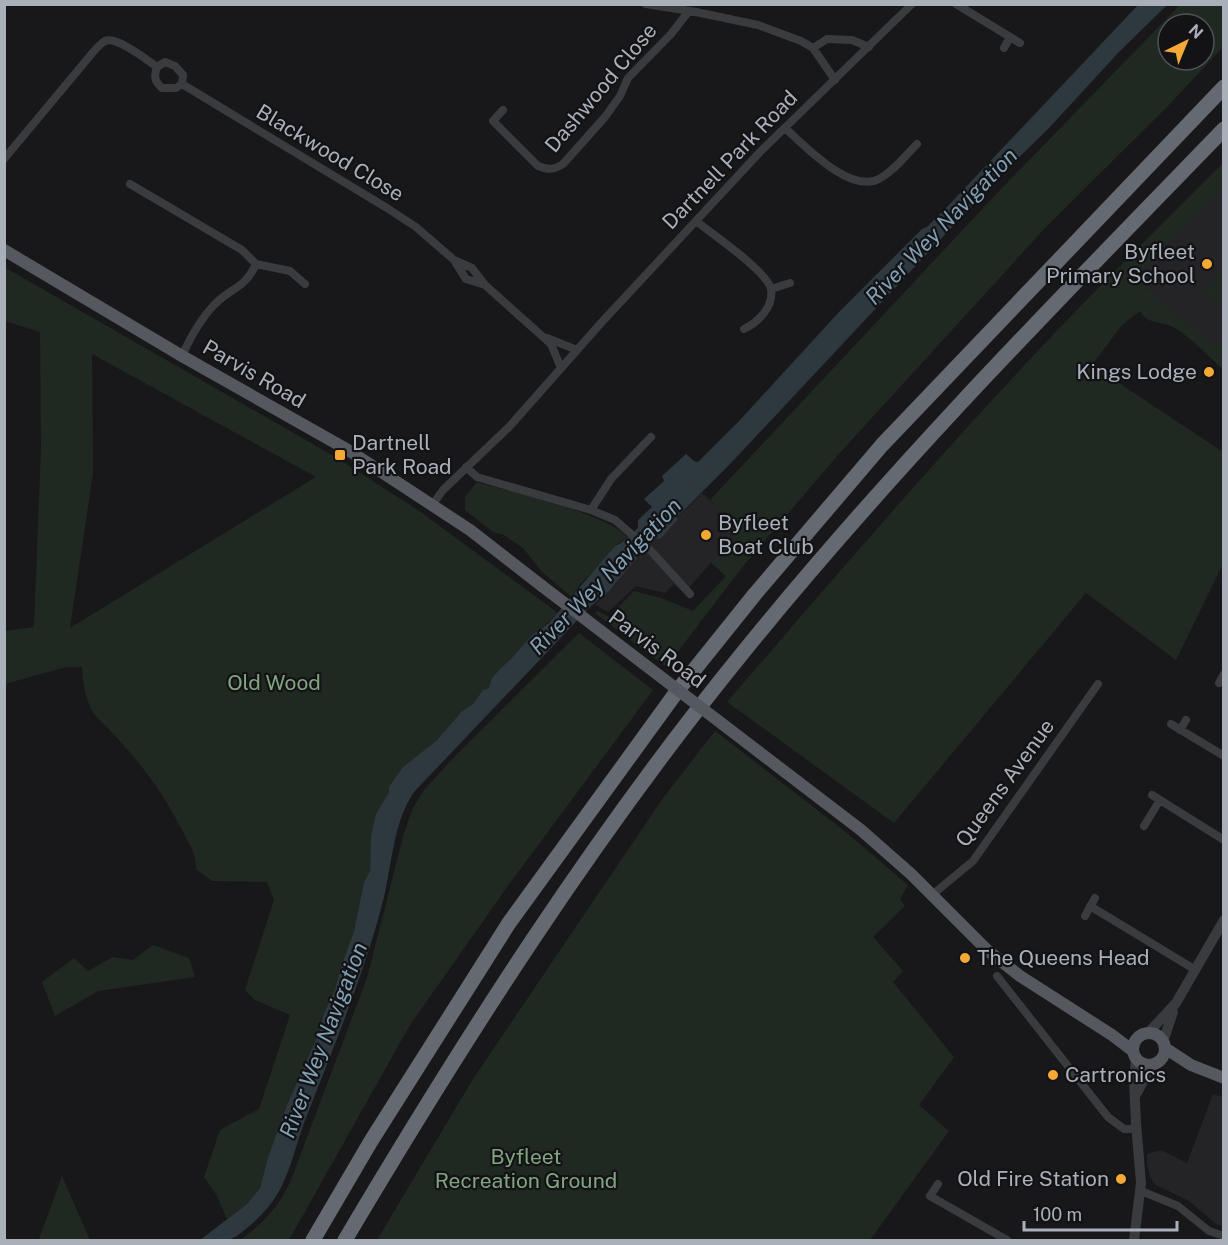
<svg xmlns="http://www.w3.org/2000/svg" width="1228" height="1245" font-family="'Public Sans',sans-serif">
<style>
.built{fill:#242427}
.green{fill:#202921;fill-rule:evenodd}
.water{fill:#2e383f}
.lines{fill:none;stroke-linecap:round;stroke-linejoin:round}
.minor{stroke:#393b3f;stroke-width:8}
.tertiary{stroke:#393b3f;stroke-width:10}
.primary{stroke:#55585e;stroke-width:12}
.motorway{stroke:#656971;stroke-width:15}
.primary-bridge{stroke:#55585e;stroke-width:12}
.poi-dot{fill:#f4a936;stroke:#131315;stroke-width:2}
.labels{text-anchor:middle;stroke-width:4.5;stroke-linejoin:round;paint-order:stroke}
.street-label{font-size:21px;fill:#aab0ba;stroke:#131315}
.poi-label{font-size:21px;fill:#aab0ba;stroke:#131315;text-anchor:start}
.park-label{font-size:21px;fill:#81a581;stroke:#131315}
.water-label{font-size:22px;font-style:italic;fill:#81a0b5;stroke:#131315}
</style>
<rect width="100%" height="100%" fill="#18181a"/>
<path class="built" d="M1223,189V353L1193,330L1134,278Z
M702,493L742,528L684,593L674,584L665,593L636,586L608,612L595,605L617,582L641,549L653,540L661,537L677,518Z
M1213,1094L1223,1097V1227L1216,1224L1189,1201L1156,1185L1150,1177L1147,1164V1154L1161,1150L1187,1163Z"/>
<path class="green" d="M1180,5H1223V47L1167,107L1046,227L838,455L744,565L666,667L595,613L598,611L609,617L634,591L661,598L693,611L726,576L711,563L742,528L710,500L1000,190ZM1168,24H1204V60H1168Z
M1223,163V189L1134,278L1213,345L1223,342V369C1207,356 1187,332 1168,325C1156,321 1147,323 1140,311L1122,325L1092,365L1223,452V564L1176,660L1086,593L894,823L727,702C827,586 927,469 1032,357C1094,291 1159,227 1223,163Z
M4,267L332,455L418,510L558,613C550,622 540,628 532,636C525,642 519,651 512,658C502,670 495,672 489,688L483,690L473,704L462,711L437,740L403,767L389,792L371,836L370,871L364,882L354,931L342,964L335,989L323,1016L321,1028L287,1105L268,1157L260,1188L247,1204L227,1219L217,1196L204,1177L220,1130L259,1109L290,1015L255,1000L245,990L274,900L267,882L212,881L196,869C197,854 188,843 182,830C158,783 131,751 94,714C85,698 83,685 82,667H66L5,684V631L34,627L41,447L40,332L5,321ZM92,354L316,477L70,628L93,473Z
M1221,268L1223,271V294L1219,301L1221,303L1220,307L1204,294L1217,279L1215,276Z
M477,482C512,492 606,513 627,537L615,546L601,564L579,585L572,597L542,572L523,548L504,535L493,532L465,510V497Z
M579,633L653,690L510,883L410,1025L289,1240H240C264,1222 278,1209 291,1180L367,978L404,833L413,808L424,790L453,758Z
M715,731L842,829L908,885L900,899L905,906L873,937L903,971L893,982L954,1057L919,1105L949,1131L870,1240H377L473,1079L663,798Z
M153,945L189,958L195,977L98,991L55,1016L42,982L74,958L88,971L113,957L133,960Z
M62,1176L90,1240H40L39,1239Z"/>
<path class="water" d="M1138,5H1167L1119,52L1049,128L997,179L731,463L677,517L678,519L661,538L653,540L641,549V553L609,591L590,607L414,792C392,824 392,868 382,905C362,980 332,1051 304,1123C294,1151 288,1183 269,1206C262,1215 238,1239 227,1240C219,1242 209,1240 200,1240L247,1204L260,1188L268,1157L287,1105L321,1028L323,1016L335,989L342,964L354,931L364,882L370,871L371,836L376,814L389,792V787L403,767L437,740L462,711L473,704L483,690L489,688L492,678L500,669L510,660L532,635L549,623L615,546L621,543L638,528V520L652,507L644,499L664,481L662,476L686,454L694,461L698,462L740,420L839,312L922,229L927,227L945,209Z"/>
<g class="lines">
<path class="minor" d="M646,4L696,12L758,25L801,41L813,48L835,80
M956,4L1020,43
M813,48L827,39L852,40L869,47
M1004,48L1010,37
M165,62L175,66L183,75L182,84L176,88H162C154,81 154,76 157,67Z
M182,84L387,208L416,227L454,260L472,268L485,285L551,344L561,368
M503,110L493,121L538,166C548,170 554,170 563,164L605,117L620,96L628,78L671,34L689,11
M785,128C805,146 850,194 879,179C894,171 905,156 917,144
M4,159L94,51C97,48 101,43 105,41C117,36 147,60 157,67
M130,184L242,250L256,264L290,271L305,284
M696,221C712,234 767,271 771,289C774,307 758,322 744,329
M454,260L466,279L485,285
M771,289L790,283
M547,338L577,350
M182,356C190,338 202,317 216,303C233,287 245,288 256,264
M466,467L477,477L591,510L615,520L652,552L690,594
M433,504L443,490L509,427L601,323L760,152L912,4
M591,510L611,479L651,437
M1219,683L1224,674
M1171,724L1224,756
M1180,730L1186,720
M1152,795L1224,840
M1144,826L1160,800
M932,895L973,861L1098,684
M1090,906L1194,969
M1085,916L1095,898
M997,976L1108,1117L1124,1129H1136
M938,1184L930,1196L1007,1240
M1141,1191L1178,1206L1209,1231L1224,1236"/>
<path class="tertiary" d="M1149,1032L1176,1003L1224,920
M1163,1042L1173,1012
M1137,1093L1152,1064
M1134,1240L1141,1183L1136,1123L1134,1081L1136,1058"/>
<path class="primary" d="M4,250L182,356L348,450L470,530L542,586
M759,752L861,830L911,874L987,950L1020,976L1112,1035L1133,1051
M1133 1049a16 16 0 1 1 32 0a16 16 0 1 1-32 0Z
M1165,1048L1191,1065L1224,1078"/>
<path class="motorway" d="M313,1240L371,1141L509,923L678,690L755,594L882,445L1224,87
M345,1240C466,1036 595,834 745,650C894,466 1059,299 1224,129"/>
<path class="primary-bridge" d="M542,586L759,752"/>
</g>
<g class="poi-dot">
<circle cx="1207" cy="264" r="6"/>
<circle cx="1209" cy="372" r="6"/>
<rect x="334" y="449" width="12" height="12" rx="3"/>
<circle cx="706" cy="535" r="6"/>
<circle cx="965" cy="958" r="6"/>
<circle cx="1053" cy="1075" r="6"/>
<circle cx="1121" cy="1179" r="6"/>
</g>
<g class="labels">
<g class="street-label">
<text transform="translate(601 88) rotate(-50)" y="7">Dashwood Close</text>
<text transform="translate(330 153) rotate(31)" y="7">Blackwood Close</text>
<text transform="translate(730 160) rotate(-46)" y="7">Dartnell Park Road</text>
<text transform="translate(254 374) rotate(30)" y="7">Parvis Road</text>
<text transform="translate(657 649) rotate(37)" y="7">Parvis Road</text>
<text transform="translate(1005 783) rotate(-54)" y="7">Queens Avenue</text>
</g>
<g class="poi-label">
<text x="1195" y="259" text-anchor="end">Byfleet<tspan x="1195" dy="24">Primary School</tspan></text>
<text x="1197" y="379" text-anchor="end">Kings Lodge</text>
<text x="352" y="450">Dartnell<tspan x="352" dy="24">Park Road</tspan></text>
<text x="718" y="530">Byfleet<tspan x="718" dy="24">Boat Club</tspan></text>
<text x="977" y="965">The Queens Head</text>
<text x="1065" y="1082">Cartronics</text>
<text x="1109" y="1186" text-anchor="end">Old Fire Station</text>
</g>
<g class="park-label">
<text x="274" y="690">Old Wood</text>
<text x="526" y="1164">Byfleet<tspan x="526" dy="24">Recreation Ground</tspan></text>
</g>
<g class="water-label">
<text transform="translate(941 226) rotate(-46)" y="8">River Wey Navigation</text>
<text transform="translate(605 576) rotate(-46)" y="8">River Wey Navigation</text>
<text transform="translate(323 1040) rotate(-69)" y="8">River Wey Navigation</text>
</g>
</g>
<rect width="1228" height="1245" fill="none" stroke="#aab0ba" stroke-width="12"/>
<g transform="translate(1186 42) rotate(43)"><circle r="28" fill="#131315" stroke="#4f5257" stroke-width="1.5"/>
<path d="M0-4.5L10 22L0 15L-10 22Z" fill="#f4a936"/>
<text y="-9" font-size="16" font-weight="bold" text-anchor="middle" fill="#aab0ba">N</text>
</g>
<path d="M1024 1221v9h153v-9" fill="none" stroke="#aab0ba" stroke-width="3"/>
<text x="1033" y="1221" font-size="18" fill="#aab0ba" stroke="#131315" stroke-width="4.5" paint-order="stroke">100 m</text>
</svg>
